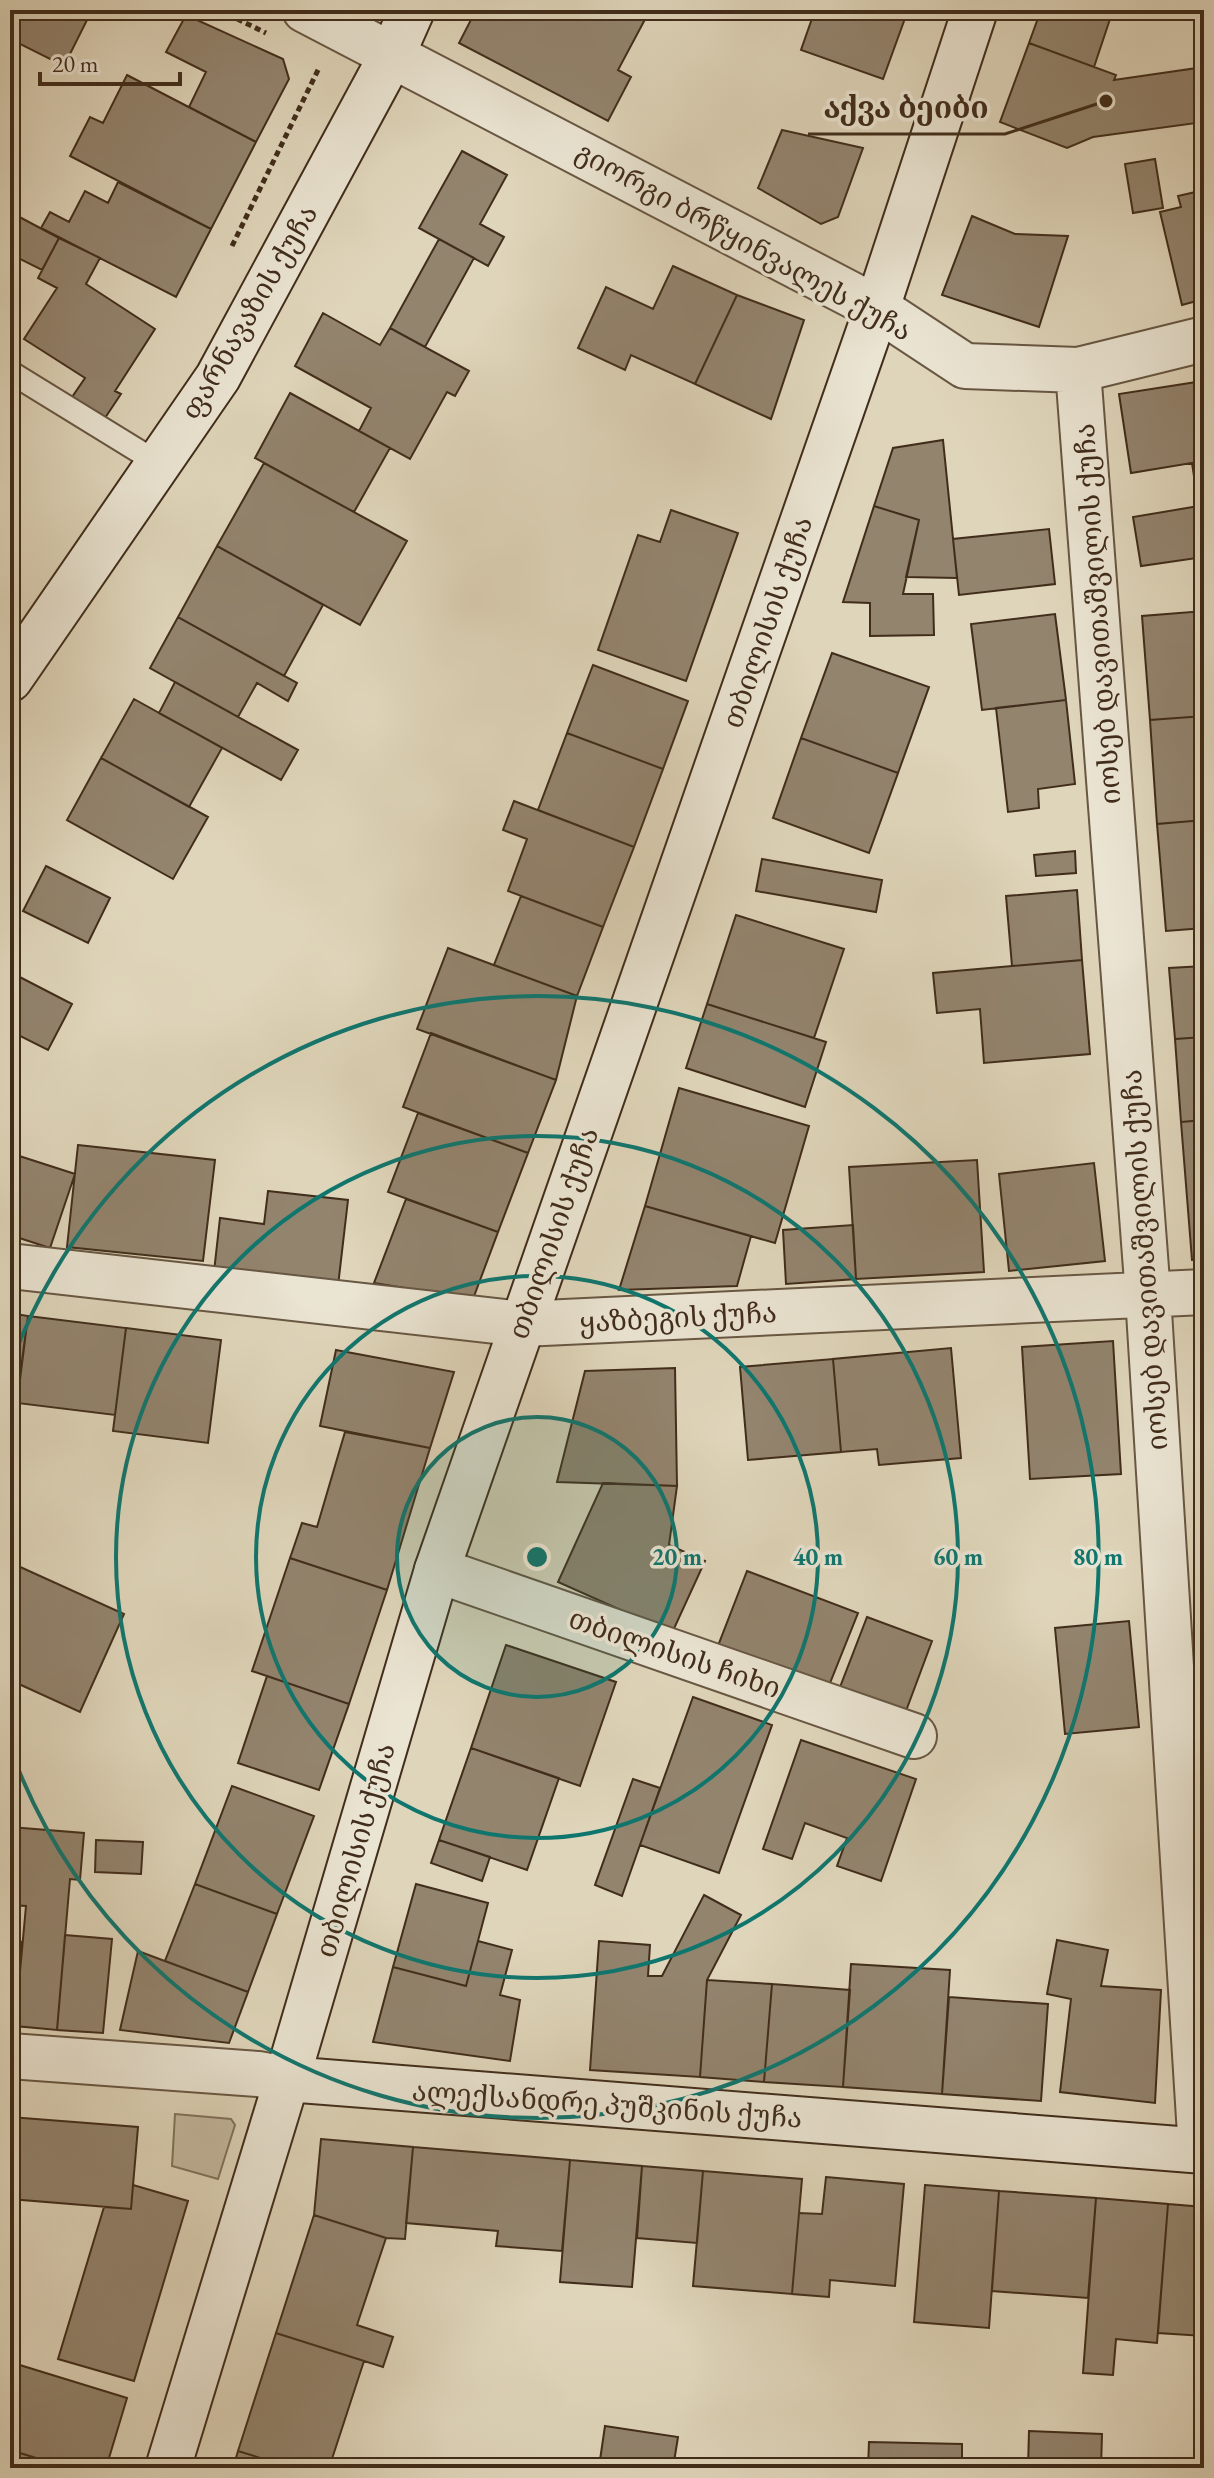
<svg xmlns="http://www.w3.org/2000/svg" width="1214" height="2478" font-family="'EB Garamond','Noto Serif Georgian',serif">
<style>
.green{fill:#c4b89f;stroke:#82725d;stroke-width:2}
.building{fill:#93846e;stroke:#412d1b;stroke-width:2}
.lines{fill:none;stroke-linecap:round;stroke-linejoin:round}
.lane-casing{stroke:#685743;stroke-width:26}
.street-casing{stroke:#685743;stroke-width:48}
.secondary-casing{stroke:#412d1b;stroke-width:48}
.path{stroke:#412d1b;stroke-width:5;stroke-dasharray:6 4;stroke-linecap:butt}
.lane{stroke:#eae4d2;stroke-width:22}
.street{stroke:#eae4d2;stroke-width:44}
.secondary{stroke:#eae4d2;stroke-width:44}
.ring{fill:none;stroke:#0f766e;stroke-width:4}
.labels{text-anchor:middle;stroke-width:7;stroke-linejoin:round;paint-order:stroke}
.street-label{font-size:28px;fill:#412d1b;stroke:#eae4d2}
.centre{fill:#0f766e;stroke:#eae4d2;stroke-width:4}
.ring-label{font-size:24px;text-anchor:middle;font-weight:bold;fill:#0f766e;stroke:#eae4d2;stroke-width:7;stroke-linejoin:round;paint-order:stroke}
.leader{fill:none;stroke:#412d1b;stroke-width:3}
.callout-dot{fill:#412d1b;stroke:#eae4d2;stroke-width:3}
.callout-label{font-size:30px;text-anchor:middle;font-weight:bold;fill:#412d1b;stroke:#eae4d2;stroke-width:7;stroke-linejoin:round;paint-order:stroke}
</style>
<rect width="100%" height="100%" fill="#dfd5ba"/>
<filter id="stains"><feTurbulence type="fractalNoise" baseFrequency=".0025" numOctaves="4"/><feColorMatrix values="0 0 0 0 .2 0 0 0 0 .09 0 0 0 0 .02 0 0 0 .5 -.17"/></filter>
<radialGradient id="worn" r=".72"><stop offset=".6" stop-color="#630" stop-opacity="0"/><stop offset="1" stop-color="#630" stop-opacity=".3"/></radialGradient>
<path class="green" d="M175,2114L231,2119L235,2125L218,2179L172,2166Z"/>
<path class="building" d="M10,10H92L64,66L10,39Z
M476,10H650L618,70L631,77L608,121L459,43Z
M815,10H908L883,79L801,50Z
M1041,10H1113L1094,67L1029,43Z
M186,15L283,59L289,79L256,142L189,107L206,72L166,52Z
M1029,43L1116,75L1114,80L1204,67V122L1093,137L1067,148L1000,122Z
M127,75L256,142L211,229L70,156L90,117L103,123Z
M782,130L863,148L838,217L821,224L758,188Z
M462,151L507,175L480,224L504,237L488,266L419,228Z
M1155,159L1163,208L1133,213L1125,164Z
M118,182L211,229L176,297L41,228L50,212L69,222L85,191L108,203Z
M1204,190V299L1182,305L1160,212L1181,207L1178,196Z
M10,212L59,238L42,270L10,254Z
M972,216L1015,234L1068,236L1039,327L942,295Z
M59,238L100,258L86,284L155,329L115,391L121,394L101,424L68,403L85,378L24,339L57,288L38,278Z
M439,239L474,258L425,347L390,328Z
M673,266L737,295L695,384L631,355L625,370L578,348L606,287L653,309Z
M737,295L804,320L771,419L695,384Z
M323,313L380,345L390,328L469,371L455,396L447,392L410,459L359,431L371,408L295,366Z
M1203,381L1204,461L1131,473L1119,394Z
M290,393L390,448L354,512L255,458Z
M943,440L957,578L906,577L919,520L874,506L893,448Z
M1204,461V542L1192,463Z
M264,463L407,541L360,625L217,546Z
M874,506L919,520L903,594H933L934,635L870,636V603L843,602Z
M1199,506L1204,557L1141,566L1133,517Z
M671,510L738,533L686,681L598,650L638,535L660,542Z
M1049,529L1055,584L959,595L953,539Z
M217,546L323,605L284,676L178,617Z
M1204,611V716L1150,720L1142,616Z
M1055,614L1066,700L982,710L971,624Z
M178,617L297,683L288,701L257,683L238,717L150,668Z
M832,653L929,687L898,773L801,738Z
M593,665L688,701L663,769L567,733Z
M175,682L298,750L281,780L159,713Z
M134,699L222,748L189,807L101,758Z
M1066,700L1075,784L1038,789L1039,808L1008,812L996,708Z
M1204,716V820L1157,824L1150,720Z
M567,733L663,769L634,847L538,810Z
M801,738L898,773L869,853L773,818Z
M101,758L208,817L173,879L67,820Z
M514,801L634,847L603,927L508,891L527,839L503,830Z
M1204,820V928L1166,931L1157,824Z
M1075,851L1076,873L1036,876L1034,855Z
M762,859L882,880L876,912L756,891Z
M46,866L110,898L88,943L23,911Z
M1077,890L1082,960L1012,966L1006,896Z
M521,896L603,927L577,996L494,965Z
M736,915L844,949L814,1038L707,1004Z
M448,948L577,996L556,1080L417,1029Z
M1082,960L1090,1054L984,1063L980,1009L937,1013L933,973Z
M1204,966V1037L1175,1039L1169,968Z
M10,972L72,1004L48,1050L10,1031Z
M707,1004L826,1042L805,1107L686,1068Z
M431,1033L556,1080L528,1153L403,1107Z
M1204,1037V1120L1181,1122L1175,1039Z
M679,1088L809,1126L775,1243L645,1206Z
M418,1113L528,1153L498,1232L388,1192Z
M1204,1120V1259L1192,1260L1181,1122Z
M78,1145L215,1160L203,1261L67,1247Z
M10,1153L75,1174L50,1248L10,1235Z
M977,1160L984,1272L856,1279L849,1167Z
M1094,1163L1105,1261L1009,1271L999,1174Z
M268,1191L348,1200L338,1286L214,1272L220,1218L264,1224Z
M406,1199L498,1232L473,1299L374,1283Z
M645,1206L751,1236L737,1286L619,1290Z
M853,1225L856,1279L786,1284L783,1230Z
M10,1313L28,1316L10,1451Z
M28,1316L126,1328L115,1415L17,1403Z
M126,1328L221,1340L208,1443L113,1431Z
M1113,1341L1121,1474L1030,1479L1022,1347Z
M951,1348L961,1458L879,1465L877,1449L841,1452L833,1359Z
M336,1350L454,1372L430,1448L320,1426Z
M833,1359L841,1452L748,1460L740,1367Z
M675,1368L677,1486L557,1482L585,1371Z
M345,1432L430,1448L387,1590L290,1558L302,1523L317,1527Z
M603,1483L677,1486L669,1545L705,1561L672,1633L558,1582Z
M290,1558L387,1590L349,1704L252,1671Z
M18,1566L124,1614L80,1712L10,1680V1583Z
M747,1571L858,1613L826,1693L716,1651Z
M867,1617L932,1641L903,1719L837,1695Z
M1129,1621L1139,1727L1065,1734L1055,1628Z
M506,1645L616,1682L580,1786L471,1748Z
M267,1676L349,1704L319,1790L238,1763Z
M693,1697L772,1725L719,1873L640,1845Z
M801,1740L916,1779L881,1881L837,1866L847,1838L805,1823L792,1859L763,1849Z
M471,1748L559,1778L527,1870L439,1840Z
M633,1779L660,1788L622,1896L595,1885Z
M232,1786L314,1816L277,1914L195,1884Z
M10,1827L84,1833L80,1880L70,1879L57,2030L15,2026L26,1906L10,1905Z
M96,1840L143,1842L141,1874L95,1872Z
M439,1840L490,1857L482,1881L431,1863Z
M195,1884L277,1914L248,1992L165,1961Z
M416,1884L488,1903L466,1986L393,1967Z
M704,1895L741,1915L707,1980L700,2077L590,2070L599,1941L650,1945L648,1976H662Z
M65,1935L112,1939L103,2033L57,2030Z
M1057,1940L1108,1950L1101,1986L1161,1990L1155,2103L1060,2092L1071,1999L1047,1994Z
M10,1941L22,1942L15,2026L10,2025Z
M478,1941L512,1950L500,1995L520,2000L510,2061L373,2042L393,1967L466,1986Z
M138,1951L248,1992L229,2043L120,2030Z
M851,1964L950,1970L942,2094L843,2087Z
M707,1980L772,1984L764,2082L700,2077Z
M772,1984L850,1990L843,2087L764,2082Z
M949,1997L1048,2004L1041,2101L942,2094Z
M10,2117L138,2127L131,2209L10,2199Z
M321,2139L413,2147L405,2239L386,2238L314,2215Z
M413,2147L570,2160L562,2251L496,2246L498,2231L406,2223Z
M570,2160L642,2166L632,2287L560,2282Z
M642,2166L703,2171L697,2243L637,2238Z
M703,2171L802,2179L792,2294L693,2286Z
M826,2177L904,2184L895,2286L830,2280L829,2297L792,2294L799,2213L822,2214Z
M133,2185L188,2201L134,2381L58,2359L104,2207L131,2209Z
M925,2185L999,2191L989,2328L914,2322Z
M999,2191L1096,2198L1088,2298L992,2291Z
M1096,2198L1168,2204L1157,2343L1116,2339L1113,2375L1083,2373Z
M1168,2204L1204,2207V2336L1158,2333Z
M314,2215L386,2238L357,2325L393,2337L383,2367L276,2333Z
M276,2333L364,2361L329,2468H293L238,2451Z
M10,2362L127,2398L106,2468H69L10,2450Z
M605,2426L678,2437L673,2468H650L600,2460Z
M1029,2431L1102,2434L1101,2468H1028Z
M869,2442L962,2444V2468H868Z
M10,2450L69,2468H10Z
M238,2451L293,2468H233Z
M962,2461L1029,2463L1028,2468H962Z
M1101,2462L1204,2466V2468H1101Z"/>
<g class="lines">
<defs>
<path id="lane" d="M10,372L158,463"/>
<path id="street" d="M305,10L877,308L965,366L1078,370L1204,339
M1078,370L1148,1295L1201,2151
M10,1266L522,1324L1204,1292
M437,1570L914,1736
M10,2056L258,2074L287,2079"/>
<path id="secondary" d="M10,679L218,377L393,53L412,10
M287,2079L1204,2151
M168,2468L287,2079L437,1570L877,308L975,10"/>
</defs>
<use href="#lane" class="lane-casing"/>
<use href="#street" class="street-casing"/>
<use href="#secondary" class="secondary-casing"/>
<path class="path" d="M219,10L266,33
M232,246L319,68"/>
<use href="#lane" class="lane"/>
<use href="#street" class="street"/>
<use href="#secondary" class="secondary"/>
</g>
<circle cx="537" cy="1557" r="140" fill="#0f766e" fill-opacity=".12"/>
<g class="ring">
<circle cx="537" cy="1557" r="140"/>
<circle cx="537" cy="1557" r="281"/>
<circle cx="537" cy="1557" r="421"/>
<path d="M12 1361A561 561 0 1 1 12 1753"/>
</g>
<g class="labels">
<g class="street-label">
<text transform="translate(744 241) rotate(29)" y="10">გიორგი ბრწყინვალეს ქუჩა</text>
<text transform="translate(249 312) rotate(-60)" y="10">ფარნავაზის ქუჩა</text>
<text transform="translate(1097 614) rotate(-94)" y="10">იოსებ დავითაშვილის ქუჩა</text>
<text transform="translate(767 622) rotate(-71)" y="10">თბილისის ქუჩა</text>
<text transform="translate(553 1233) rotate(-71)" y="10">თბილისის ქუჩა</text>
<text transform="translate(1144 1260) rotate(-94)" y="10">იოსებ დავითაშვილის ქუჩა</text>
<text transform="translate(678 1317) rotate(-3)" y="10">ყაზბეგის ქუჩა</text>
<text transform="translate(675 1653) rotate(19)" y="10">თბილისის ჩიხი</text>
<text transform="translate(355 1850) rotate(-74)" y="10">თბილისის ქუჩა</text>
<text transform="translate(607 2104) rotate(4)" y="10">ალექსანდრე პუშკინის ქუჩა</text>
</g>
</g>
<circle cx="537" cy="1557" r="12" class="centre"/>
<g class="ring-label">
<text x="677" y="1565">20 m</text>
<text x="818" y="1565">40 m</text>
<text x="958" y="1565">60 m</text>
<text x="1098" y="1565">80 m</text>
</g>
<path class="leader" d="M1106 101L1005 134H808"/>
<circle class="callout-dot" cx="1106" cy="101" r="8"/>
<g class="callout-label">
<text x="906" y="118">აქვა ბეიბი</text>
</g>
<rect width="1214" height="2478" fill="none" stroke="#dfd5ba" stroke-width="40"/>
<rect x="12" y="12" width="1190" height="2454" fill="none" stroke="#412d1b" stroke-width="4"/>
<rect x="20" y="20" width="1174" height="2438" fill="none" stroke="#412d1b" stroke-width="2"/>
<path d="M40 72v12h140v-12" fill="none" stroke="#412d1b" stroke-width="4"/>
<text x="52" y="72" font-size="24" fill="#412d1b" stroke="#eae4d2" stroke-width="6" paint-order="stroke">20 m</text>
<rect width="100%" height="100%" filter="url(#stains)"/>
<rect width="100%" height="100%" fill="url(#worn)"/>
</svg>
